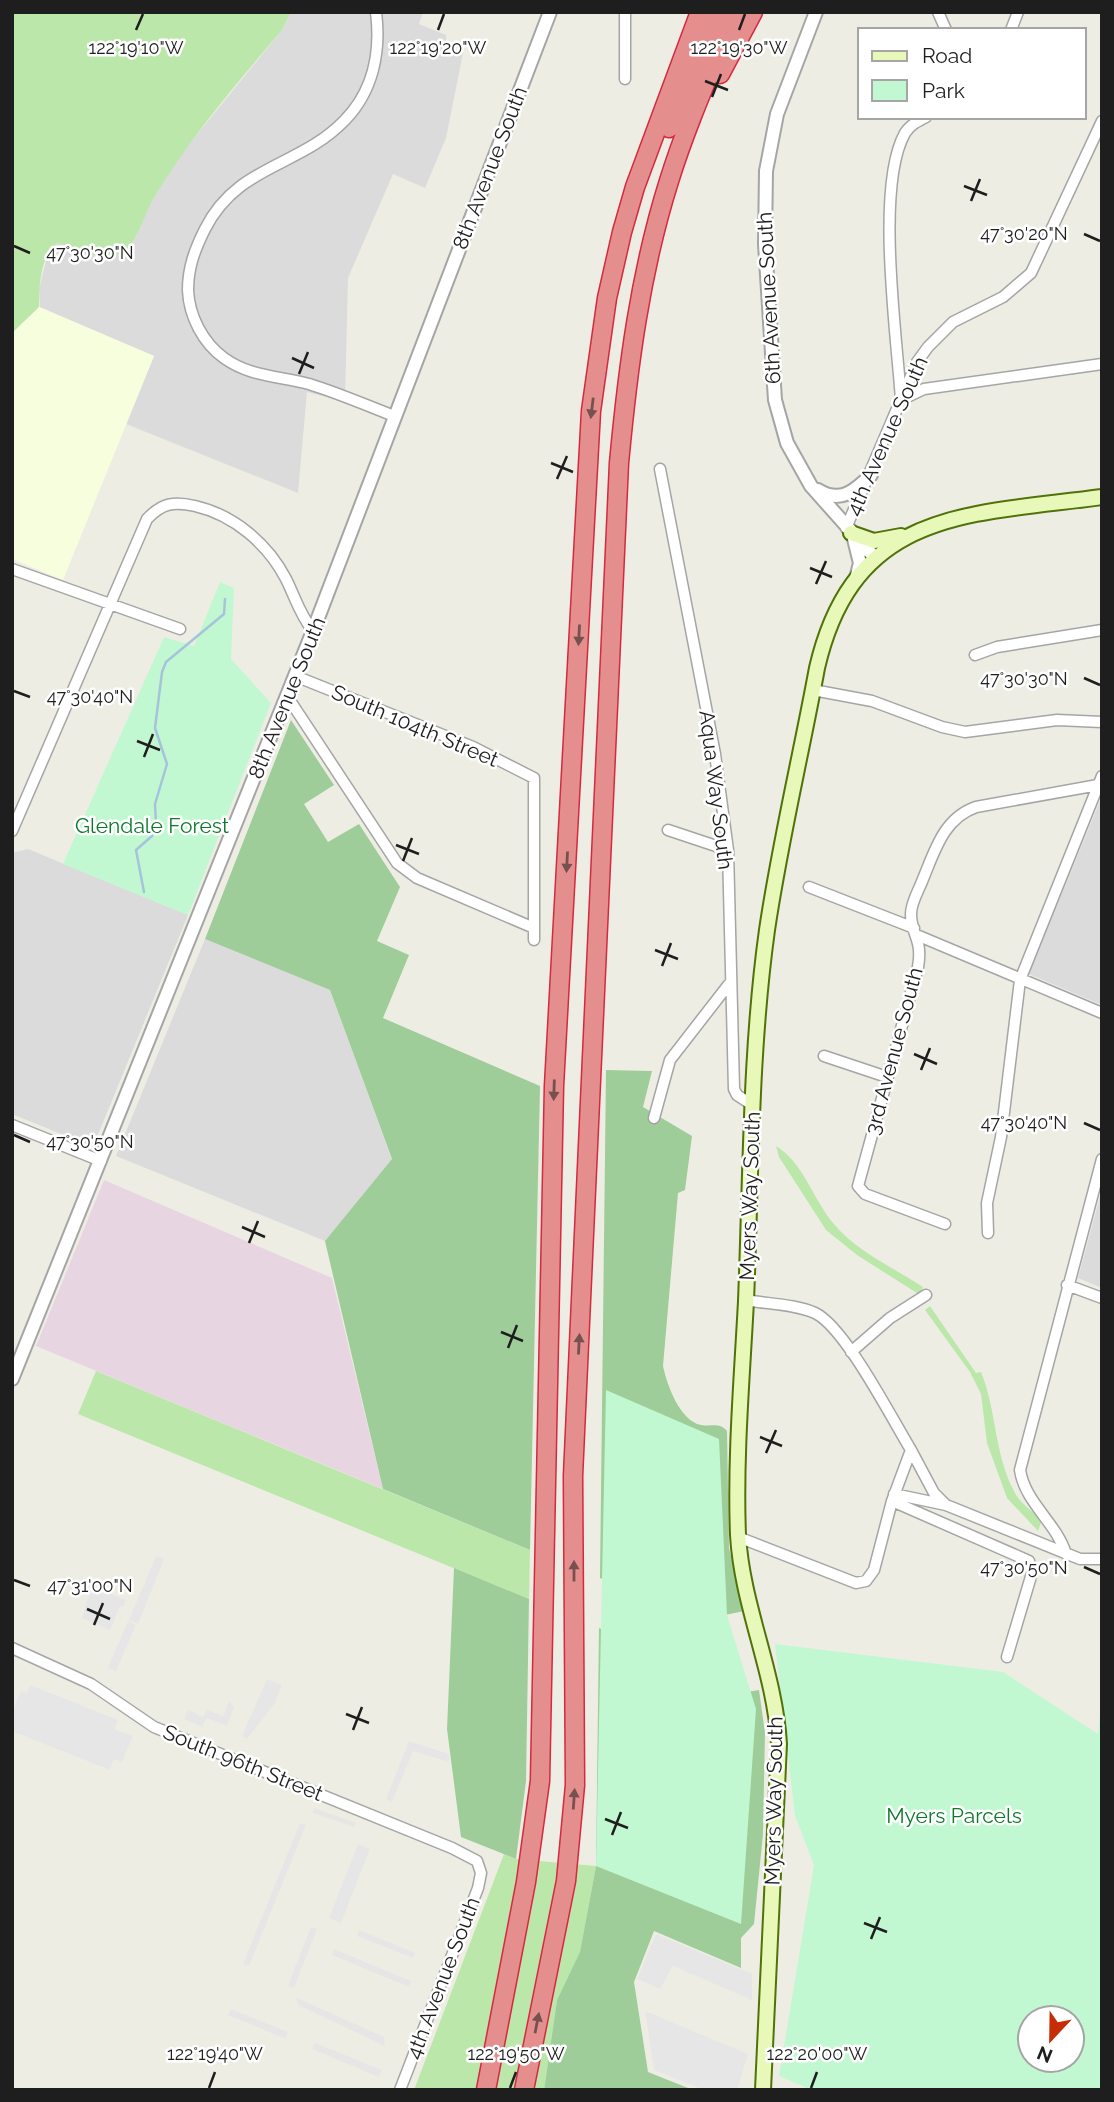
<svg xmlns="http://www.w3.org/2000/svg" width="1114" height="2102" font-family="Raleway,sans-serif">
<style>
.residential{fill:#dcdbdb}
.industrial{fill:#e7d6e1}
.education{fill:#f7fedd}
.grass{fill:#bce7ab}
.forest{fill:#9ecd9a}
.park{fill:#c2f8d1;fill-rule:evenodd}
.parking{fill:#e6e6e6}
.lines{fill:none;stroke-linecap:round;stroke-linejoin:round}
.stream{stroke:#a5c4db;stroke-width:2.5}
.minor-casing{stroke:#a5a5a5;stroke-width:13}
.tertiary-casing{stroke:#a5a5a5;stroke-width:16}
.secondary-casing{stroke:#507208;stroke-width:18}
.motorway-casing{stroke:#d52940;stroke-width:21}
.minor{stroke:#fff;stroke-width:10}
.tertiary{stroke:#fff;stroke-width:12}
.secondary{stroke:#e7f8b9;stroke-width:14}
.motorway{stroke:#e48f8d;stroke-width:18}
.oneway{fill:#775150}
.ticks{fill:none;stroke:#1e1e1e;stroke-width:2.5}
.labels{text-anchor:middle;stroke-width:5;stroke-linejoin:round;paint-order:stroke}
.street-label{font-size:21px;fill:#1e1e1e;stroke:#fff}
.park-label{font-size:21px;fill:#0e792d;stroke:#fff}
.ticks-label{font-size:18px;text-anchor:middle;fill:#1e1e1e;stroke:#fff;stroke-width:5;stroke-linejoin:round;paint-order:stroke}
</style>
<rect width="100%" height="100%" fill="#eeede4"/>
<path class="residential" d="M291,12H423L419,24L446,35V47L463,53L446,138L425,188L393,174L348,278L345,402L307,392L298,493L126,424L154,356L40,307L39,289L49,249L57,243L109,257L136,236L152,200L181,154L282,30Z
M1102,796V1005L1029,974Z
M28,849L188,915L93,1147L12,1114V853Z
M205,939L330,990L392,1160L325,1241L116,1156Z
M1102,1189V1288L1078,1278Z"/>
<path class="industrial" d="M104,1180L332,1278L383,1489L36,1346Z"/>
<path class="education" d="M39,307L154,356L63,580L12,559V333Z"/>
<path class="grass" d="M12,12H291L282,30C237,83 191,136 155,196C144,213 138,245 119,254C101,262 75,247 57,243C40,256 39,287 39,307L12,333Z
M776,1146C804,1163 813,1200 834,1224C856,1251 894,1268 923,1287L920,1295L857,1255L826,1230L779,1157Z
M930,1306L976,1373L981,1372C997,1411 994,1455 1015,1493C1020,1503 1033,1512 1042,1520L1038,1531L1007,1498L987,1443L981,1394L970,1372L925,1310Z
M96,1371L530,1550L529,1599L78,1414Z
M504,1854L516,1859L596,1866L580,1953L557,2000L544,2090H414Z"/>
<path class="forest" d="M291,720L334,785L304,804L328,842L359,824L400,887L377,941L409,955L383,1018L540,1086L530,1550L383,1489L325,1241L392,1159L330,990L205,939Z
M606,1070L652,1071L643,1107L692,1136L685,1190L678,1193L663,1366C667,1385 680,1421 701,1425C712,1427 719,1422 727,1431L729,1548L744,1611L701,1620L600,1578Z
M454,1568L529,1599L526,1781L516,1859L461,1837L447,1729Z
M599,1628L688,1665L728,1695L759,1690L765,1733L763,1834L754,1924L741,1938V1968L654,1931L634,1982L648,2072L693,2090H544L557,2000L580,1952L596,1866Z"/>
<path class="park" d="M220,582L234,588L231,659L271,703L188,915L63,864L164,637L194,646Z
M606,1390L719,1439L727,1615L756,1709L741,1924L596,1866Z
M775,1644L1003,1672L1098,1734L1102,1691V2090H812L779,2076L814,1865L795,1816ZM1030,2018H1072V2060H1030Z"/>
<path class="parking" d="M156,1556L164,1559L138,1624L129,1620Z
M92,1586L126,1600L123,1607L120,1606L110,1630L82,1618Z
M128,1621L136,1625L116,1671L108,1668Z
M267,1679L282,1685L275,1703L247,1739L242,1736Z
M30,1685L118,1720L114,1729L133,1736L122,1762L114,1759L110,1770L12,1731V1712L21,1691L27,1693Z
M229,1701L234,1707L227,1726L207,1718L202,1727L184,1719L188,1710L203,1717L207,1710L223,1716Z
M409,1741L449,1754V1762L413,1751L392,1802L386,1799Z
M314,1808L356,1823L354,1827L313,1813Z
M300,1823L306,1825L249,1966L243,1964Z
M358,1844L370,1849L341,1923L329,1918Z
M311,1927L317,1929L294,1988L288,1985Z
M359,1930L415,1953L413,1958L357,1936Z
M656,1934L752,1974V2000L673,1966L660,1989L637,1979Z
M334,1949L411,1981L409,1987L332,1955Z
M297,1998L384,2037L385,2046L298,2005Z
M231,2009L288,2032L286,2039L228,2015Z
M645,2011L748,2054L737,2090H704L654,2070Z
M315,2043L382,2070L379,2077L312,2049Z"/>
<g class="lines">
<path class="stream" d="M144,892L136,850L152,836L156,824L155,804L167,764L155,728L162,672L166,662L224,614L225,599"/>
<defs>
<path id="minor" d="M376,12C381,52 373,91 345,120C299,168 238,164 205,229C195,249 188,267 188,290C189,316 203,343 224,358C250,377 280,376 309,384C338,393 366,405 394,416
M938,12L946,30
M1011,30L1018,12
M625,79V12
M926,117C918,121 910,125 905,133C875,186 897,337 901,400L924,389L1102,364
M660,469L715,754L728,850L734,1089L737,1095L754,1106
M846,528L917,362L928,347L953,322L1003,297L1031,273L1102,121
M12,569L180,629
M975,655L997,647L1102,630
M295,676L473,747L534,778V940
M813,690L872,701L942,727L965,732L1057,720L1102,722
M287,696L397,863L417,878L534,928
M668,830L728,850
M12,831L147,519C162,503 174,501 195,506C234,515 268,544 286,579C295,597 300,615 313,631
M809,887L914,928
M919,936L1102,1013
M824,1056L887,1077
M654,1118L670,1060L729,984
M12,1125L101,1161
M945,1224L865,1194L858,1186L918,967C923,939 911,935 911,914C911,902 919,890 923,879C935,850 944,818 976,807L1098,785
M988,1233L987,1203L1001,1137L1020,980L1102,776
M1067,1285L1102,1298
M851,1352L890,1318L926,1295
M911,1450L934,1493L946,1505
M894,1494L946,1505L1080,1559H1102
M892,1501L1029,1561L1032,1573L1007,1657
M738,1537L856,1583L866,1581L874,1570L892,1501L911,1450C892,1419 845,1327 815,1313C795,1304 767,1304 746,1300
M1066,1554C1056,1522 1025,1503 1020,1470L1102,1159
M12,1648L91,1684L154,1727L452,1848L477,1861L481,1873L478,1888L400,2090"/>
<path id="tertiary" d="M816,12L777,114L766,171L765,244L775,400L787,443L811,486L876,559
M818,490C840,504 855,491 871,475
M854,539L860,563L856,579
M12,1379L313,631L550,12"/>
<path id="secondary" d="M851,533L874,541L901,536
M763,2090L779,1744C775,1672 742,1606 738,1535C735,1457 742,1378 746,1301C751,1178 750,1052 767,930C780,842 801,755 817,668C854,508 969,515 1102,497"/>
<path id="motorway" d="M720,74L753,12
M669,128L716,12
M486,2090L526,1882L540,1781L554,1086L591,411L607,298L622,232L635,187L700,12
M524,2090L566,1881L575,1785L573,1476L619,463C628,367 640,273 669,181C687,123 712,68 735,12"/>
</defs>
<use href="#minor" class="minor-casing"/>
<use href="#tertiary" class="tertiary-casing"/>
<use href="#secondary" class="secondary-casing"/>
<use href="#motorway" class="motorway-casing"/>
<use href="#minor" class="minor"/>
<use href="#tertiary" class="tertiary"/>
<use href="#secondary" class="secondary"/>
<use href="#motorway" class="motorway"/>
</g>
<defs><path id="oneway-solid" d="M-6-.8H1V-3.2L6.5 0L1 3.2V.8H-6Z" transform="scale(1.75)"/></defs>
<g class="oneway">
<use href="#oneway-solid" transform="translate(592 408) rotate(97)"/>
<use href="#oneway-solid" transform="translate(579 635) rotate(93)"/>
<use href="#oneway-solid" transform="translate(567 862) rotate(93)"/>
<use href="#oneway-solid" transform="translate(554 1090) rotate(92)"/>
<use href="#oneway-solid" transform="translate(579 1344) rotate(-87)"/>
<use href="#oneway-solid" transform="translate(574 1571) rotate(-90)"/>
<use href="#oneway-solid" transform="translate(574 1799) rotate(-86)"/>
<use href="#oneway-solid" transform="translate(537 2023) rotate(-79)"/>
</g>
<path class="ticks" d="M136,30L143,14M438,30L444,14M739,30L745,14M705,81L728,90M712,97L721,74M964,186L987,195M971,201L980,179M1084,234L1100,241M14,246L30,253M292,358L314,368M299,374L308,352M551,463L573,472M557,479L567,456M810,568L832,577M816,584L826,561M1084,678L1100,685M14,691L30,697M137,741L160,750M144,757L153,734M396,845L419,854M403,861L412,838M655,950L678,959M662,966L671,943M914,1054L937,1064M921,1070L930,1048M1084,1123L1100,1130M14,1135L30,1142M242,1227L265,1237M249,1243L258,1221M501,1332L523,1341M508,1348L517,1325M760,1437L782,1446M766,1453L776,1430M1084,1567L1100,1574M14,1580L30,1586M87,1609L110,1619M94,1625L103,1603M346,1714L369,1723M353,1730L362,1707M605,1819L628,1828M612,1835L621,1812M864,1923L887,1932M871,1939L880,1917M209,2088L215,2072M510,2088L516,2072M811,2088L817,2072"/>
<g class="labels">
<g class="street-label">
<text transform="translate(490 168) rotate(-69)" y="7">8th Avenue South</text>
<text transform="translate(769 298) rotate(-93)" y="7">6th Avenue South</text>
<text transform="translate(887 436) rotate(-66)" y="7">4th Avenue South</text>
<text transform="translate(287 698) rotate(-68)" y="7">8th Avenue South</text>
<text transform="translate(415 726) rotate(23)" y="7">South 104th Street</text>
<text transform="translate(716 790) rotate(83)" y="7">Aqua Way South</text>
<text transform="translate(894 1051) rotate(-75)" y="7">3rd Avenue South</text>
<text transform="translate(750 1196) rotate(-88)" y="7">Myers Way South</text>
<text transform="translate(243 1763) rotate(22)" y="7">South 96th Street</text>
<text transform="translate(774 1801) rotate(-89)" y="7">Myers Way South</text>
<text transform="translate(443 1978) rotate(-69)" y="7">4th Avenue South</text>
</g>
<g class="park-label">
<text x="152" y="833">Glendale Forest</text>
<text x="954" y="1823">Myers Parcels</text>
</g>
</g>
<g class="ticks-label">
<text x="136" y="54">122°19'10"W</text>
<text x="438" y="54">122°19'20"W</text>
<text x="739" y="54">122°19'30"W</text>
<text x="1024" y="240">47°30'20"N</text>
<text x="90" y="259">47°30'30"N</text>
<text x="1024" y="685">47°30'30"N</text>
<text x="90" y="703">47°30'40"N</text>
<text x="1024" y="1129">47°30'40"N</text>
<text x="90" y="1148">47°30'50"N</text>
<text x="1024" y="1574">47°30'50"N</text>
<text x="90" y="1592">47°31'00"N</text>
<text x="215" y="2060">122°19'40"W</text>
<text x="516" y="2060">122°19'50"W</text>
<text x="817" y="2060">122°20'00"W</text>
</g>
<rect width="1114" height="2102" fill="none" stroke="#1e1e1e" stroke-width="28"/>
<rect x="858" y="28" width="228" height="91" fill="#ffffff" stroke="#a5a5a5" stroke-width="2"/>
<rect x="872" y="51" width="35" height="10" fill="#e7f8b9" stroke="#a5a5a5" stroke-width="2"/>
<text x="922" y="63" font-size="21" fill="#1e1e1e">Road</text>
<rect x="872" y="80" width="35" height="21" fill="#c2f8d1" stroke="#a5a5a5" stroke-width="2"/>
<text x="922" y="98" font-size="21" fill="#1e1e1e">Park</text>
<g transform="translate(1051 2039) rotate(202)"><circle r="33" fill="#ffffff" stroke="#a5a5a5" stroke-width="2"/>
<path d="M0-5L12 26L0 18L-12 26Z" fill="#c62d06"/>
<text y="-10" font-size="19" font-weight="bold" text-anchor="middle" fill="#1e1e1e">N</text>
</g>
</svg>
